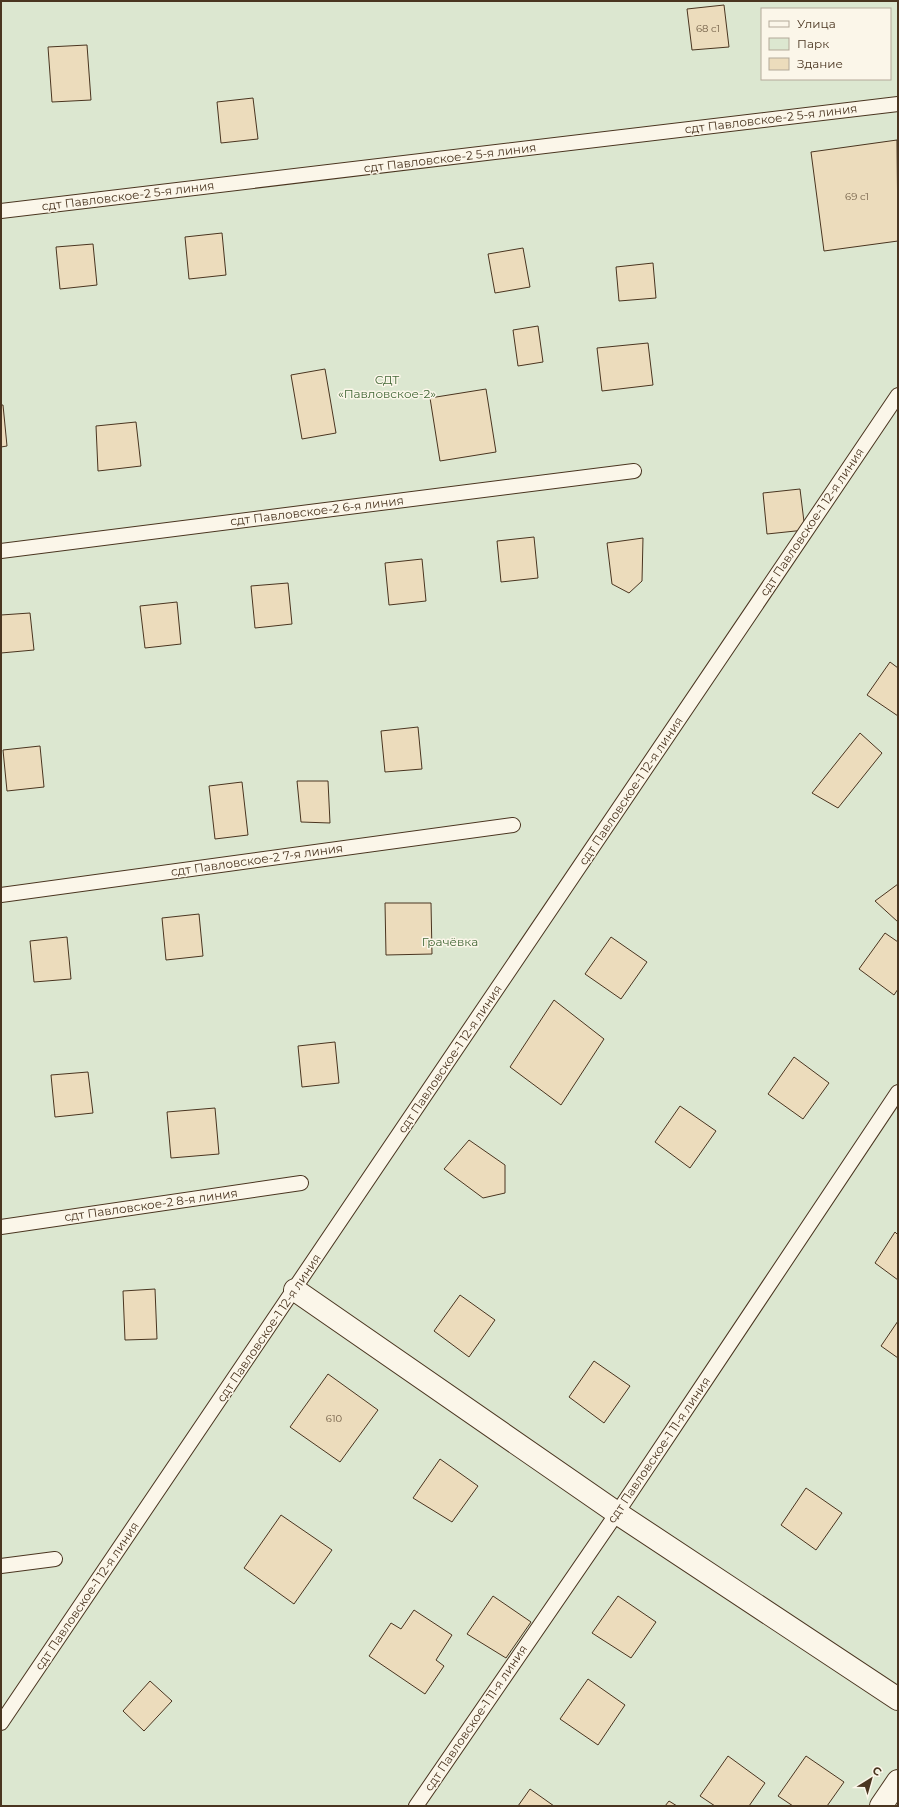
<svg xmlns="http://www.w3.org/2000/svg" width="899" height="1807" font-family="Montserrat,sans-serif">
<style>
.green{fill:#dce7d0;stroke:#887966;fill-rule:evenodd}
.building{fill:#ecdcbc;stroke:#4a3520}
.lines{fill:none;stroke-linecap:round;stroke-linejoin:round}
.service-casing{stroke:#4a3520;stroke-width:16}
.minor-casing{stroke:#4a3520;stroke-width:24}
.service{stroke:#fbf6e9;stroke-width:14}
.minor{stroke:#fbf6e9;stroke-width:22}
.labels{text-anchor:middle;stroke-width:3;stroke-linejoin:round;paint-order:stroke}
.number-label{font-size:10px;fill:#725f47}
.street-label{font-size:12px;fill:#4a3520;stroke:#fbf6e9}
.park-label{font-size:12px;fill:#436837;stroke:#fbf6e9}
</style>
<rect width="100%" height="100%" fill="#fbf6e9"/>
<path class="green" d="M1,1H898V1806H1ZM762,9H890V79H762Z"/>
<path class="building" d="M724,5L729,47L692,50L687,9Z
M87,45L91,100L52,102L48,47Z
M253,98L258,139L221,143L217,102Z
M897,140L898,241L824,251L811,152Z
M222,233L226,275L189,279L185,237Z
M93,244L97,285L60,289L56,247Z
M523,248L530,287L495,293L488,254Z
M653,263L656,298L619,301L616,267Z
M538,326L543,362L518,366L513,330Z
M648,343L653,385L602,391L597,348Z
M325,369L336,433L302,439L291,375Z
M486,389L496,452L440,461L430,398Z
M1,405H3L7,446L1,447Z
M136,422L141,466L98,471L96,426Z
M800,489L805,530L767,534L763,493Z
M534,537L538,578L501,582L497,541Z
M643,538L642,581L629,593L612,584L607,543Z
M422,559L426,601L389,605L385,563Z
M288,583L292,624L255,628L251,586Z
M177,602L181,644L145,648L140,606Z
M30,613L34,650L1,653V615Z
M890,662L898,668V716L867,695Z
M418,727L422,769L385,772L381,731Z
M860,733L882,753L838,808L812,793Z
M40,746L44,787L7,791L3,750Z
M297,781H328L330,823L301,822Z
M242,782L248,835L215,839L209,786Z
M898,884V922L875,901Z
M385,903H431L432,954L386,955Z
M199,914L203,956L166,960L162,918Z
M885,933L898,942V989L894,995L859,969Z
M67,937L71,979L34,982L30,941Z
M611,937L647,962L621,999L585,974Z
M554,1000L604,1039L561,1105L510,1067Z
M335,1042L339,1083L302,1087L298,1046Z
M794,1057L829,1083L803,1119L768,1094Z
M88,1072L93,1113L55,1117L51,1075Z
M680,1106L716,1131L690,1168L655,1142Z
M215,1108L219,1154L171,1158L167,1112Z
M469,1140L505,1165V1193L483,1198L444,1169Z
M895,1232L898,1235V1280L875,1263Z
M155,1289L157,1339L125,1340L123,1291Z
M460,1295L495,1320L469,1357L434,1331Z
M898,1321V1358L881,1346Z
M594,1361L630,1386L604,1423L569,1397Z
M328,1374L378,1410L340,1462L290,1427Z
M440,1459L478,1486L452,1522L413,1498Z
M806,1488L842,1513L816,1550L781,1525Z
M281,1515L332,1550L294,1604L244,1568Z
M493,1596L531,1622L506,1658L467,1634Z
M618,1596L656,1622L631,1658L592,1633Z
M414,1610L452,1635L436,1660L444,1666L425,1694L369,1656L391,1623L401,1629Z
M588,1679L625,1705L598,1745L560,1719Z
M150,1681L172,1701L144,1731L123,1711Z
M728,1756L765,1783L749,1806H715L700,1796Z
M806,1756L844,1782L827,1806H793L778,1796Z
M530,1789L554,1806H518Z
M669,1801L677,1806H665Z"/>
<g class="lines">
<defs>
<path id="service" d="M1,211L898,104
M1,551L634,471
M1,895L513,825
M1,1227L301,1183
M1,1566L55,1559
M1,1723L898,395
M416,1806L617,1513L898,1092"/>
<path id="minor" d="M295,1290L617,1513L898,1699
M881,1806L898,1781"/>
</defs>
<use href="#service" class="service-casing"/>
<use href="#minor" class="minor-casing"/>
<use href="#service" class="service"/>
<use href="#minor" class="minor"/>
</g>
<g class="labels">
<g class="number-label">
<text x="708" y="32">68 c1</text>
<text x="857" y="200">69 с1</text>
<text x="334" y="1422">610</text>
</g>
<g class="street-label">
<text transform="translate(771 119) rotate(-7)" y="4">сдт Павловское-2 5-я линия</text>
<text transform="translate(450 158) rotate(-7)" y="4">сдт Павловское-2 5-я линия</text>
<text transform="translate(128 196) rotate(-7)" y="4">сдт Павловское-2 5-я линия</text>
<text transform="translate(317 511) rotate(-7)" y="4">сдт Павловское-2 6-я линия</text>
<text transform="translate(812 522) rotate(-56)" y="4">сдт Павловское-1 12-я линия</text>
<text transform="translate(631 791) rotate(-56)" y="4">сдт Павловское-1 12-я линия</text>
<text transform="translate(257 860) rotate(-8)" y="4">сдт Павловское-2 7-я линия</text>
<text transform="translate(450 1059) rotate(-56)" y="4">сдт Павловское-1 12-я линия</text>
<text transform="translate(151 1205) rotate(-8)" y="4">сдт Павловское-2 8-я линия</text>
<text transform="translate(269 1328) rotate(-56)" y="4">сдт Павловское-1 12-я линия</text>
<text transform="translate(659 1450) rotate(-56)" y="4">сдт Павловское-1 11-я линия</text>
<text transform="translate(87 1596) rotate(-56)" y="4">сдт Павловское-1 12-я линия</text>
<text transform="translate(476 1718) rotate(-56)" y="4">сдт Павловское-1 11-я линия</text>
</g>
<g class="park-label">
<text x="387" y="384">СДТ<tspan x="387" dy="14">«Павловское-2»</tspan></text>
<text x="450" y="946">Грачёвка</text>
</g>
</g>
<rect width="899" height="1807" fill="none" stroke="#4a3520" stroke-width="4"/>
<rect x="761" y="8" width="130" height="72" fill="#fbf6e9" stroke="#b4a999"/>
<rect x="769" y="21" width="20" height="6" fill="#fbf6e9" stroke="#b4a999"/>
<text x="797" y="28" font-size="12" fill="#4a3520">Улица</text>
<rect x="769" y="38" width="20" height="12" fill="#dce7d0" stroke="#b4a999"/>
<text x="797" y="48" font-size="12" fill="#4a3520">Парк</text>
<rect x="769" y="58" width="20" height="12" fill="#ecdcbc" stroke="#b4a999"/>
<text x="797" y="68" font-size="12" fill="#4a3520">Здание</text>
<g transform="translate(871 1779) rotate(37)" stroke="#fbf6e9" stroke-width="3" paint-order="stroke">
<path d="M0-3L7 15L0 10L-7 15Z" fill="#4a3520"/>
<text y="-6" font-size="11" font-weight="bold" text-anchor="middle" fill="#4a3520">С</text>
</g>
</svg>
